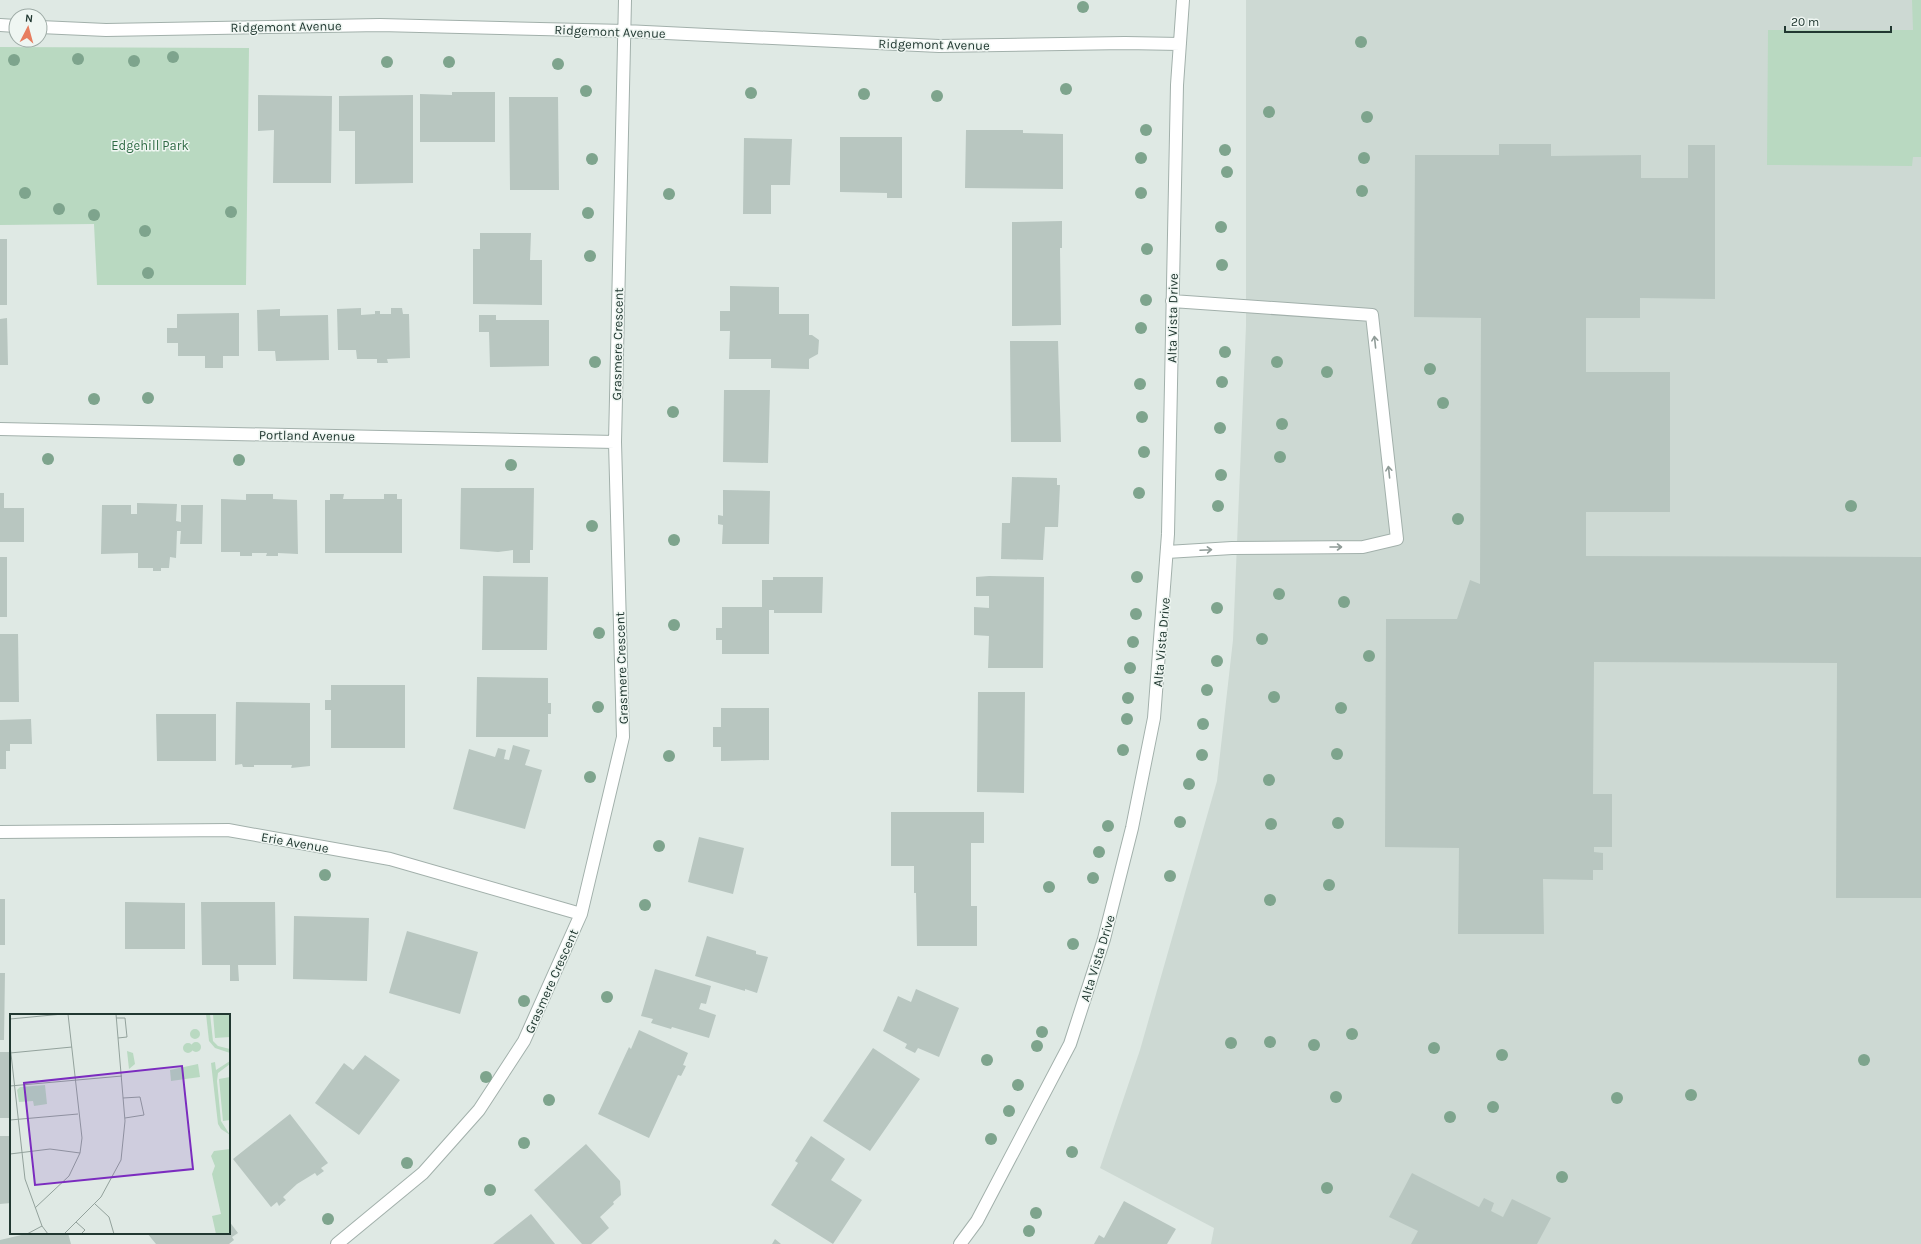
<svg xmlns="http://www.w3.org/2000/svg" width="1921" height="1244" font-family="Karla,sans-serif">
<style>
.built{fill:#cdd9d3}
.green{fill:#b9d9c1}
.building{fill:#b8c6c0}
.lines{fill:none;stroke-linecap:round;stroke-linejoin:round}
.minor-casing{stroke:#a2b0ab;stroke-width:14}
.minor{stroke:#fff;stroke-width:12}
.tree{fill:#7ea48d}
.oneway{stroke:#909c98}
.labels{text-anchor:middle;stroke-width:3;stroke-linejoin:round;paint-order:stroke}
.street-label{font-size:13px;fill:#213831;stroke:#eff6f2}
.park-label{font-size:13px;fill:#2f6b45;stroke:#eff6f2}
.inset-road{fill:none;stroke:#93a29c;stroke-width:1}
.view{fill:#7b2cbf;fill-opacity:0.15;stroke:#7b2cbf;stroke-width:2}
.inset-edge{fill:none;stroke:#213831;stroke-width:2}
</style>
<rect width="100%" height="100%" fill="#dfe9e4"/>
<path class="built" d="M1246,0H1921V1244H1211L1214,1228L1100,1168L1140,1050L1217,781L1233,640L1246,326Z"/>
<path class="green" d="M1912,0H1921V157H1913L1912,166L1767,165L1768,30H1913Z
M0,47L249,48L246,285H97L94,224L0,225Z"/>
<path class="building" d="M452,92H495V142H420V94L452,95Z
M258,95L332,96L331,183H273L274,130L258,131Z
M413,95V183L355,184V131H339V96Z
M509,97H558L559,190H510Z
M966,130H1023V133L1063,134V189L965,188Z
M840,137H902V198H887V193L840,192Z
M744,138L792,139L790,185H771V214H743Z
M1499,144H1551V156L1641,155V178H1688V145H1715V299L1640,298V318H1586V372H1670V512H1586V556L1921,557V898H1836L1837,663L1594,662L1593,794H1612V847H1594V852L1603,853V870H1593V880L1543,879L1544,934H1458L1459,848L1385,847L1386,619H1457L1470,580L1480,584L1481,318L1414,317L1415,155H1499Z
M1062,221V248H1060L1061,325L1012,326V222Z
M480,233H531L530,260H542V305L473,304V249H480Z
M0,239H7V305H0Z
M730,286L779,287V314H809V335H812L819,340L818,354L809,359V369L771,368V359H729L730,331H720V311H730Z
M361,308V315L375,314V311H380V314H391V308H402L403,314H409L410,358L387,359L388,363H377V359H357L356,350H338L337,309Z
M280,309V316L328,315L329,360L276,361L275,351H258L257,310Z
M239,313V356H223V368H205V356H178V343H167V328H177V314Z
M479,315H496V320H549V366L490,367L489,332H479Z
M7,318L8,365H0V319Z
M1010,341H1058L1061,442H1011Z
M724,390H770L768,463L723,462Z
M1012,477L1057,478V485H1060L1058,527H1045L1043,560L1001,559L1002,523H1010Z
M461,488H534L533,550H530V563H513V550L498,552L460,549Z
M723,490L770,491L769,544H722L723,525L718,524V515L723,516Z
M0,493H4V508H24V542H0Z
M246,494H273V499L297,500L298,554L278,553V556H266L267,553H252V556H240V552H221V499L246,500Z
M330,494H344L343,499H384V494H397V499H402V553H325V500H330Z
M137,503L177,504L176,521L181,522V505H203L202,544H180L181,531H177L176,558L170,557L169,568H161V571H153V568H138V553L101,554L102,505H131V514H137Z
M0,557H7V617H0Z
M483,576L548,577L547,650H482Z
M989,576L1044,577L1043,668H988L989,636L974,635V607L989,608V596H976V577Z
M773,577H823L822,613H774V610H769V654H722V640H716V628H722V607H762V580H773Z
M0,634H18L19,702H0Z
M477,677L548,678V703H551V714H548V737H476Z
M331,685H405V748H331V710H325V700H331Z
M978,692H1025L1024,793L977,792Z
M236,702L310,703V766L291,768L292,765H254V767H243L242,764L235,765Z
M721,708H769V760L721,761V747H713V727H721Z
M156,714H216V761H157Z
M31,719L32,744H10V751H6V769H0V720Z
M513,745L530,750L525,765L542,770L525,829L453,809L469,749L495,757L498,748L506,750L504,759L509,760Z
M891,812H984V843H971V906H977V946H917L916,893H914V866H891Z
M699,837L744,848L733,894L688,882Z
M0,899H5V945H0Z
M125,902L185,903V949H125Z
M201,902H275L276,965H238L239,981H230V965H202Z
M294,916L369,918L367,981L293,979Z
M407,931L478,952L460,1014L389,993Z
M707,936L756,951V954L768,957L757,993L745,989V991L695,976Z
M655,969L711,986L706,1004L701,1003L699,1009L716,1015L709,1038L672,1027L671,1029L651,1023L653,1019L641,1016Z
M0,973H5L4,1040H0Z
M916,989L959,1008L939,1057L918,1048L915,1053L905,1048L907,1044L883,1031L898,996L911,1002Z
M639,1030L688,1053L683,1065L686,1066L681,1076L678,1075L649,1138L598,1114L629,1047L631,1049Z
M873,1048L920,1079L870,1151L823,1121Z
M0,1052H11V1118H0Z
M365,1055L400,1080L359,1135L315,1103L344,1063L353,1070Z
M290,1114L328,1163L321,1168L324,1171L317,1176L315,1173L297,1184L283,1197L286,1200L279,1206L277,1202L271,1207L233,1159Z
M0,1136H11V1203L0,1204Z
M811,1136L845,1159L831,1180L862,1200L833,1244L771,1205L798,1163L795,1161Z
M586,1144L620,1181L621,1195L613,1202L614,1204L600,1217L609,1228L591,1244H582L534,1190Z
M1412,1173L1479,1207L1484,1198L1494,1203L1491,1211L1503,1217L1512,1199L1551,1218L1537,1244H1411L1418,1231L1389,1217Z
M1124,1201L1176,1229L1167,1244H1094L1099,1235L1104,1238Z
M531,1214L555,1244H493Z
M229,1221L238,1233L232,1237L234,1240L229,1244H156L147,1233H229Z
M30,1233H68L71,1244H0V1240Z
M775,1239L781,1244H772Z"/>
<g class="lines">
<defs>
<path id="minor" d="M0,25L16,26
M40,27L106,30L380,25L625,31L939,46L1125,43L1180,44
M0,429L615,442
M1167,552L1232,548L1363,547L1397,539L1372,315L1172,301
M0,832L228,830L390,859L581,914
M337,1244L423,1173L479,1110L524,1041L581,914L623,737L615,442L625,0
M960,1244L977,1221L1070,1044L1104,939L1132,828L1154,718L1168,534L1177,85L1183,0"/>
</defs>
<use href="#minor" class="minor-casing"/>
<use href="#minor" class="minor"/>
</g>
<g class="tree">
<circle cx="1083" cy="7" r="6"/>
<circle cx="1361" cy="42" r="6"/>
<circle cx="173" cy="57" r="6"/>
<circle cx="78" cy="59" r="6"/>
<circle cx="14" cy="60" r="6"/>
<circle cx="134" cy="61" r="6"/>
<circle cx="387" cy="62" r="6"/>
<circle cx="449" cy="62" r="6"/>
<circle cx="558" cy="64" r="6"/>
<circle cx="1066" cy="89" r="6"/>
<circle cx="586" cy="91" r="6"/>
<circle cx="751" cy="93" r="6"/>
<circle cx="864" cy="94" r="6"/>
<circle cx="937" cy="96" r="6"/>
<circle cx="1269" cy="112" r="6"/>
<circle cx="1367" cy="117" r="6"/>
<circle cx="1146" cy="130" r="6"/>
<circle cx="1225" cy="150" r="6"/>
<circle cx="1141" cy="158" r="6"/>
<circle cx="1364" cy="158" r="6"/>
<circle cx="592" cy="159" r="6"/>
<circle cx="1227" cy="172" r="6"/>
<circle cx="1362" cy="191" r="6"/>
<circle cx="25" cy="193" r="6"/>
<circle cx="1141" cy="193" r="6"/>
<circle cx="669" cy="194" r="6"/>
<circle cx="59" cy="209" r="6"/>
<circle cx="231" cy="212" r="6"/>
<circle cx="588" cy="213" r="6"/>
<circle cx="94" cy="215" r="6"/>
<circle cx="1221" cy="227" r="6"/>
<circle cx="145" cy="231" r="6"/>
<circle cx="1147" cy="249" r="6"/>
<circle cx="590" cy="256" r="6"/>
<circle cx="1222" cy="265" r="6"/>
<circle cx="148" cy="273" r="6"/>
<circle cx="1146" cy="300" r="6"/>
<circle cx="1141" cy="328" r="6"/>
<circle cx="1225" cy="352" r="6"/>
<circle cx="595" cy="362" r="6"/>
<circle cx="1277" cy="362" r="6"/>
<circle cx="1430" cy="369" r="6"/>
<circle cx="1327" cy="372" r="6"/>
<circle cx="1222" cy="382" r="6"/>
<circle cx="1140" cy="384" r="6"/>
<circle cx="148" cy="398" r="6"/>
<circle cx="94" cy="399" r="6"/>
<circle cx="1443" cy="403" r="6"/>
<circle cx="673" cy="412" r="6"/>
<circle cx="1142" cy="417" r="6"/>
<circle cx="1282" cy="424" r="6"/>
<circle cx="1220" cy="428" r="6"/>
<circle cx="1144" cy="452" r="6"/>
<circle cx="1280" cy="457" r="6"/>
<circle cx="48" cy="459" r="6"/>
<circle cx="239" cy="460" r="6"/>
<circle cx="511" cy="465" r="6"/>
<circle cx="1221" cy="475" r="6"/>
<circle cx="1139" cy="493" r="6"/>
<circle cx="1218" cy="506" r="6"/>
<circle cx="1851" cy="506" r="6"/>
<circle cx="1458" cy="519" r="6"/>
<circle cx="592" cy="526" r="6"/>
<circle cx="674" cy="540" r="6"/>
<circle cx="1137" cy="577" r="6"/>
<circle cx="1279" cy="594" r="6"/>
<circle cx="1344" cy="602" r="6"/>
<circle cx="1217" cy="608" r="6"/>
<circle cx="1136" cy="614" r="6"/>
<circle cx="674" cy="625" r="6"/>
<circle cx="599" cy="633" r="6"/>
<circle cx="1262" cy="639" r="6"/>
<circle cx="1133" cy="642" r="6"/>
<circle cx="1369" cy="656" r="6"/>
<circle cx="1217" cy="661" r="6"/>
<circle cx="1130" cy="668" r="6"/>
<circle cx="1207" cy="690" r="6"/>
<circle cx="1274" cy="697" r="6"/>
<circle cx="1128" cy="698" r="6"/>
<circle cx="598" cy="707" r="6"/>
<circle cx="1341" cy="708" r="6"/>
<circle cx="1127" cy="719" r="6"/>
<circle cx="1203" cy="724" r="6"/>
<circle cx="1123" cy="750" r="6"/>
<circle cx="1337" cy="754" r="6"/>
<circle cx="1202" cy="755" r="6"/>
<circle cx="669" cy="756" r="6"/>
<circle cx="590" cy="777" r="6"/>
<circle cx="1269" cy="780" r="6"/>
<circle cx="1189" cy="784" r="6"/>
<circle cx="1180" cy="822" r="6"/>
<circle cx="1338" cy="823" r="6"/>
<circle cx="1271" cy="824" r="6"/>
<circle cx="1108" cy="826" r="6"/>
<circle cx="659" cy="846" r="6"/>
<circle cx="1099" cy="852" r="6"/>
<circle cx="325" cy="875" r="6"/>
<circle cx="1170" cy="876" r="6"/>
<circle cx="1093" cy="878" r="6"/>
<circle cx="1329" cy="885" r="6"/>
<circle cx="1049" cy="887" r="6"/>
<circle cx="1270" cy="900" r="6"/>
<circle cx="645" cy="905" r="6"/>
<circle cx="1073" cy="944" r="6"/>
<circle cx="607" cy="997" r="6"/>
<circle cx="524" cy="1001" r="6"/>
<circle cx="1042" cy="1032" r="6"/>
<circle cx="1352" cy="1034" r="6"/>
<circle cx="1270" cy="1042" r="6"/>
<circle cx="1231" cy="1043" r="6"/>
<circle cx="1314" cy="1045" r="6"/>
<circle cx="1037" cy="1046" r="6"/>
<circle cx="1434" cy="1048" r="6"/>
<circle cx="1502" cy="1055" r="6"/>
<circle cx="987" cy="1060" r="6"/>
<circle cx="1864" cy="1060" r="6"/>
<circle cx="486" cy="1077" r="6"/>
<circle cx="1018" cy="1085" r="6"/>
<circle cx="1691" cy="1095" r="6"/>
<circle cx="1336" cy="1097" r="6"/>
<circle cx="1617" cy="1098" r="6"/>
<circle cx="549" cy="1100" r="6"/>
<circle cx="1493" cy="1107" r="6"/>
<circle cx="1009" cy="1111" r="6"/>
<circle cx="1450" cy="1117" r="6"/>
<circle cx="991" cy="1139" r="6"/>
<circle cx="524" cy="1143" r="6"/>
<circle cx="1072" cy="1152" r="6"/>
<circle cx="407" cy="1163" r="6"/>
<circle cx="1562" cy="1177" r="6"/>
<circle cx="1327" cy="1188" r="6"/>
<circle cx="490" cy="1190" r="6"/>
<circle cx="1036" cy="1213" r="6"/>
<circle cx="328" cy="1219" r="6"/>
<circle cx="1029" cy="1231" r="6"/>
</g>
<defs><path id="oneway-shaft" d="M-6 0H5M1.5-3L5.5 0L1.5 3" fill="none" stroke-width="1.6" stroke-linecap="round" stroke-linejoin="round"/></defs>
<g class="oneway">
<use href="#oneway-shaft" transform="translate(1375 342) rotate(-96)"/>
<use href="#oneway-shaft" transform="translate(1389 472) rotate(-96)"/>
<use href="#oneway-shaft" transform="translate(1336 547)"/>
<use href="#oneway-shaft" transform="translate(1206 550) rotate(-3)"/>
</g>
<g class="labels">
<g class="street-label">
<text transform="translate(286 26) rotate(-1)" y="5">Ridgemont Avenue</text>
<text transform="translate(610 31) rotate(2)" y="5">Ridgemont Avenue</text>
<text transform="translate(934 44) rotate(1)" y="5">Ridgemont Avenue</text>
<text transform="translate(1172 318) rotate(-89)" y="5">Alta Vista Drive</text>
<text transform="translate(617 344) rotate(-89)" y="5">Grasmere Crescent</text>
<text transform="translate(307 435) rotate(1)" y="5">Portland Avenue</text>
<text transform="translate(1161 642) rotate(-85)" y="5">Alta Vista Drive</text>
<text transform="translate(621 668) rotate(-92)" y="5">Grasmere Crescent</text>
<text transform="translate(295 842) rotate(10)" y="5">Erie Avenue</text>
<text transform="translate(1097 958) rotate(-73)" y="5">Alta Vista Drive</text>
<text transform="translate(551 981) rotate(-66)" y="5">Grasmere Crescent</text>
</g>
<g class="park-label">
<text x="150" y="150">Edgehill Park</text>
</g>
</g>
<g transform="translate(10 1014)">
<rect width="220" height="220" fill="#dfe9e4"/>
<path d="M196,0H200L203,27L208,32L220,35V39L205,34L199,27ZM203,0H220V23L205,24ZM180 20a5 5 0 1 1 10 0a5 5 0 1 1-10 0ZM181 33a5 5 0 1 1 10 0a5 5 0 1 1-10 0ZM173 34a5 5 0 1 1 10 0a5 5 0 1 1-10 0ZM117,37L123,39L125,50L119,55ZM220,47V50L208,59L207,67L211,107L220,121L211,115L208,110L201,49L205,48L206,56ZM188,50L190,63L161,67L160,56ZM220,63V106L213,107L209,65ZM35,71L37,90L24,92L23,87L9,88L7,76L10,73ZM220,135V220H206L202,202L211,200L202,160L205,152L201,142L204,137Z" fill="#b9d9c1"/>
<path class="inset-road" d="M106,4H115L117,23L108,24M0,5L53,0M0,31L15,165L32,212L38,220M0,39L62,33M0,72L112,62M113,84L130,83L134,101L115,104M0,106L68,100M0,140L40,135L70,139M85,190L99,203L104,220M25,194L59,162L70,139L72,124L58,0M66,208L75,216L71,220M17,220L32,212M54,220L91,183L111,146L115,107L106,0"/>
<path class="view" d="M172,52L183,155L25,171L14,69Z"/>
<rect width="220" height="220" class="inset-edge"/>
</g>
<g transform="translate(28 28) rotate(6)"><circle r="19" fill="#eff6f2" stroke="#9daaa5"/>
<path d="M0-3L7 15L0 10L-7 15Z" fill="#e77d5f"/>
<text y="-6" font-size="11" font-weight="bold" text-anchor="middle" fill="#213831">N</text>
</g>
<path d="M1785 26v6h106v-6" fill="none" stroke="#213831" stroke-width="2"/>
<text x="1791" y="26" font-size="12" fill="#213831" stroke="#eff6f2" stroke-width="3" paint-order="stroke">20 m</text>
</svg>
